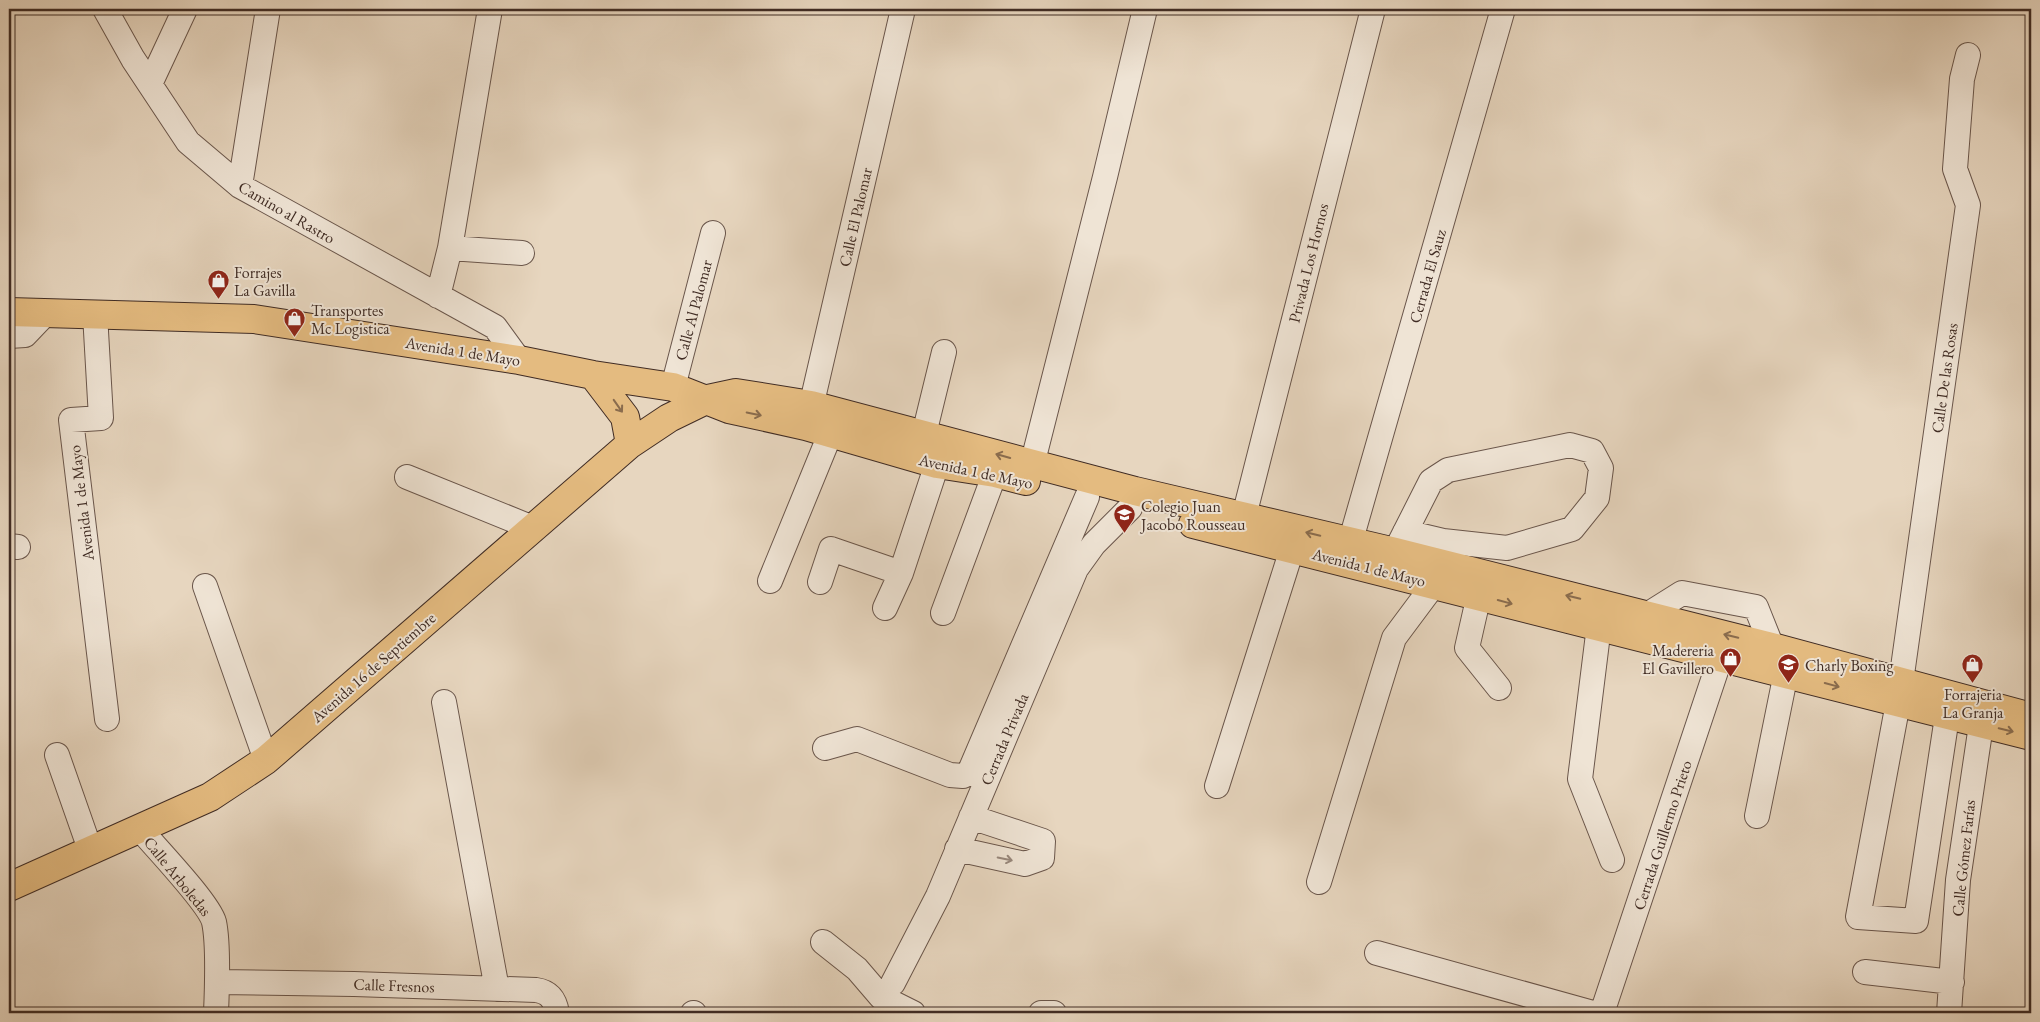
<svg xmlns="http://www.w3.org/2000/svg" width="2040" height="1022" font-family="'EB Garamond',serif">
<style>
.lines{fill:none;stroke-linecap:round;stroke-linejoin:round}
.minor-casing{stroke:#6a564b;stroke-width:26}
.major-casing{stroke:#402c24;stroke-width:30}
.minor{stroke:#efe4d5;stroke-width:24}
.major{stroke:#e4bb80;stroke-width:28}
.oneway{stroke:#8a6c4d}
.oneway2{stroke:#98887c}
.labels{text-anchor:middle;stroke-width:4;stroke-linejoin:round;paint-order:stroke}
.street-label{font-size:16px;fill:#402c24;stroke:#efe4d5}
.poi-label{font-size:16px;fill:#402c24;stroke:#efe4d5;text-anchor:start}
</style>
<rect width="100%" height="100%" fill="#e7d6bf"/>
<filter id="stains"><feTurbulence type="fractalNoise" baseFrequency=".004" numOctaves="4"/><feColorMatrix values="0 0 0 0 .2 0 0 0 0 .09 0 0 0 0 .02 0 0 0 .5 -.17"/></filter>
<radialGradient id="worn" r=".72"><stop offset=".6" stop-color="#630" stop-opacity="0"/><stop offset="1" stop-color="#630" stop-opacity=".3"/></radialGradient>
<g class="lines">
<defs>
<path id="minor" d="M105,9L133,59L188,142L240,186L495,327L519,360
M150,84L185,9
M240,186L268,9
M450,248L522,253
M438,296L450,248L490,9
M95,314L101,418L71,420L107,719
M9,336L25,335L46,313
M673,387L713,233
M807,424L903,9
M924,434L944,352
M1032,465L1105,177L1145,9
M407,477L533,528
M1244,516L1373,9
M1350,543L1503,9
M9,546L18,547
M1395,552L1431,481L1448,470L1570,445L1592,451L1601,468L1597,498L1572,529L1507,548L1443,541L1405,532
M770,581L831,432
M820,582L831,549L901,573
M205,586L266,760
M1479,595L1467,648L1499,688
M885,608L901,573L937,464
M943,613L995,473
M1647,615L1682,593L1756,607L1772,647
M1599,626L1580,779L1612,860
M1950,697L1916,921L1858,917L1898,703L1968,205L1955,169L1962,79L1968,55
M444,702L497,989
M825,748L857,739L950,775L963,776L969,773L1087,497
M57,755L91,852
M1217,786L1292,549
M1757,816L1786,673
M140,829C155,847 209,903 214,922C219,945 217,989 216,1013
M957,849L1025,864L1042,858L1043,841L971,817
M1319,882L1394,638L1435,583
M823,942L857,969L881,997L913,1013
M1377,953L1593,1013
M1865,972L1952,982
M217,982L354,984L536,990C550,992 555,1000 557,1013
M893,983L938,896L1076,569L1094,544L1130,508
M693,1013H694
M1041,1013H1054
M1602,1013L1721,656
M1949,1013L1958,880L1984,705"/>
<path id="major" d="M9,312L254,319L519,360L593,375L673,387L729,409L806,426L937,464L995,473L1026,481
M593,375L625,417L630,444
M1193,524L2031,736
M9,887L210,797L266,760L630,444L669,418L708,399L736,393L811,405L1135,491L1395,552L1772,647L2031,717"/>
</defs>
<use href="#minor" class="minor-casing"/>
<use href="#major" class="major-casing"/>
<use href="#minor" class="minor"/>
<use href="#major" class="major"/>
</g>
<defs><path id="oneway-shaft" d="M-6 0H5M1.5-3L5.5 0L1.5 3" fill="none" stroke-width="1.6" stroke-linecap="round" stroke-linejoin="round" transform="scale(1.25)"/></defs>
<g class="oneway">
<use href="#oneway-shaft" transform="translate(618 406) rotate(55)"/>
<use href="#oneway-shaft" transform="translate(754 414) rotate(12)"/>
<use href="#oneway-shaft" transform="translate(1003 456) rotate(-164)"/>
<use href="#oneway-shaft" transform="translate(1313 534) rotate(-166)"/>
<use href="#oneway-shaft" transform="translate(1573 597) rotate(-166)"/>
<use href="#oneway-shaft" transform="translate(1505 602) rotate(15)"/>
<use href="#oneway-shaft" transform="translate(1731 636) rotate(-166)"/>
<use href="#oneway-shaft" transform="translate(1832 685) rotate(15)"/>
<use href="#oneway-shaft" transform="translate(2006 730) rotate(13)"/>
</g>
<use class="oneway2" href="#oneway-shaft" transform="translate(1005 859) rotate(12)"/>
<defs>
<symbol id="shop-pin" viewBox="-11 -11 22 30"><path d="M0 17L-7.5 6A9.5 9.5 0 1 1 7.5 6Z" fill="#8f2418" stroke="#efe4d5"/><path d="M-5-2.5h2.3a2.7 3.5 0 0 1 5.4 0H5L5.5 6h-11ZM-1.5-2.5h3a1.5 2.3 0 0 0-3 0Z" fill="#fff"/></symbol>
<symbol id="school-pin" viewBox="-11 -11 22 30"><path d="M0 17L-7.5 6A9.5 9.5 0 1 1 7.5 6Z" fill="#8f2418" stroke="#efe4d5"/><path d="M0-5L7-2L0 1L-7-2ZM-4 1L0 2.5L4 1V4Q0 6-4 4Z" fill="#fff"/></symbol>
</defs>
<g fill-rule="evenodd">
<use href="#shop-pin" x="206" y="268" width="25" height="34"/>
<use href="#shop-pin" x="282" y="306" width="25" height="34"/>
<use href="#school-pin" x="1112" y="502" width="25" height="34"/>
<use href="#shop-pin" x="1718" y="646" width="25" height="34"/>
<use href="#school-pin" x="1776" y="652" width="25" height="34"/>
<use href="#shop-pin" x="1960" y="652" width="25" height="34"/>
</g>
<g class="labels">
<g class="street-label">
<text transform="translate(287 212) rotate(30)" y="6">Camino al Rastro</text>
<text transform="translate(855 217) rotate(-77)" y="6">Calle El Palomar</text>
<text transform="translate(1308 263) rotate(-76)" y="6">Privada Los Hornos</text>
<text transform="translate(1427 276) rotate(-74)" y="6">Cerrada El Sauz</text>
<text transform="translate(693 310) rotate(-75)" y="6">Calle Al Palomar</text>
<text transform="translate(463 351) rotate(9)" y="6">Avenida 1 de Mayo</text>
<text transform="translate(1944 378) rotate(-82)" y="6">Calle De las Rosas</text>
<text transform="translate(976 471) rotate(12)" y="6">Avenida 1 de Mayo</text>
<text transform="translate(81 503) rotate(-97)" y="6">Avenida 1 de Mayo</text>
<text transform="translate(1369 567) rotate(14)" y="6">Avenida 1 de Mayo</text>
<text transform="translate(373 667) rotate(-41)" y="6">Avenida 16 de Septiembre</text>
<text transform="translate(1004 739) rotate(-67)" y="6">Cerrada Privada</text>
<text transform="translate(1662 835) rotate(-72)" y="6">Cerrada Guillermo Prieto</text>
<text transform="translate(1963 858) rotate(-84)" y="6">Calle Gómez Farías</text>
<text transform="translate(178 876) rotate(51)" y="6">Calle Arboledas</text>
<text transform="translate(394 985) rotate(2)" y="6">Calle Fresnos</text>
</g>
<g class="poi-label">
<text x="234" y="278">Forrajes<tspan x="234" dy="18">La Gavilla</tspan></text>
<text x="311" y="316">Transportes<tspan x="311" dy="18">Mc Logistica</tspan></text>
<text x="1141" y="512">Colegio Juan<tspan x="1141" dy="18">Jacobo Rousseau</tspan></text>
<text x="1714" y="656" text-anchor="end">Madereria<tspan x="1714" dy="18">El Gavillero</tspan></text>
<text x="1805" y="671">Charly Boxing</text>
<text x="1973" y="700" text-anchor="middle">Forrajeria<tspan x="1973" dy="18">La Granja</tspan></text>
</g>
</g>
<rect width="2040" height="1022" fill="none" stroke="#e7d6bf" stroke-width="30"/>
<rect x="10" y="10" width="2020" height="1002" fill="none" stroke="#402c24" stroke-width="2.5"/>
<rect x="15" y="15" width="2010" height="992" fill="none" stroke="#402c24"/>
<rect width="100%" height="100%" filter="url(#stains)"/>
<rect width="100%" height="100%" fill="url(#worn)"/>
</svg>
